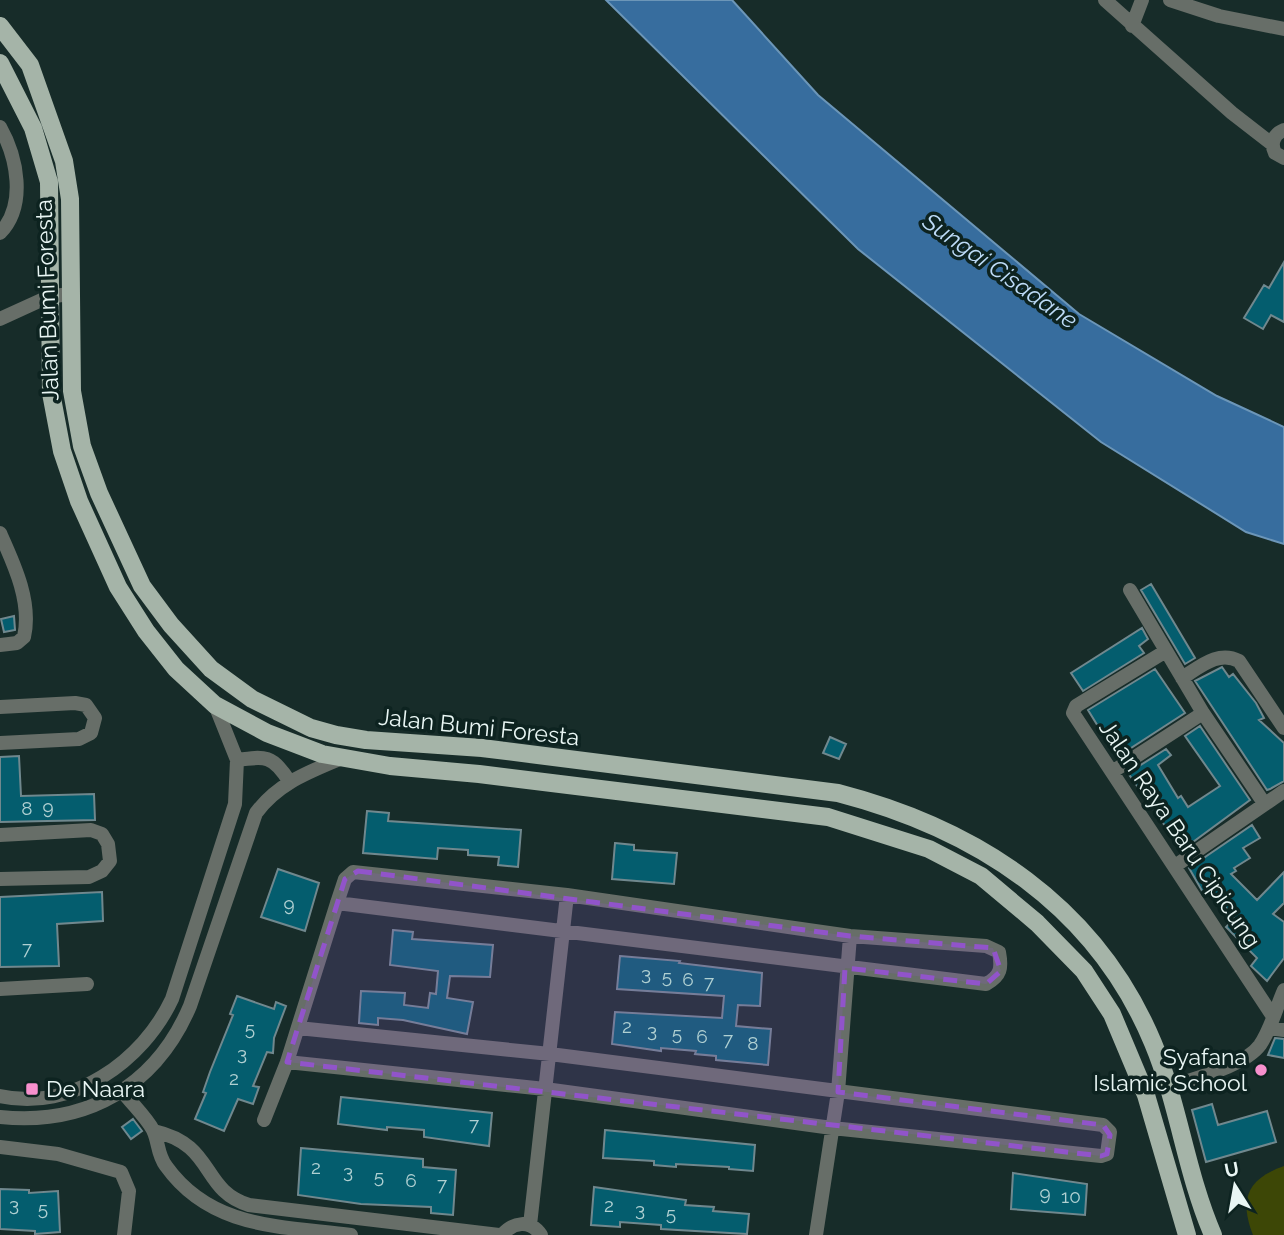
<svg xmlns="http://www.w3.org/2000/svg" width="1284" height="1235" font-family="Raleway,sans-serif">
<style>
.green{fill:#3d4706}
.water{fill:#376d9e;stroke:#6c96b8;stroke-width:2}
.building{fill:#045d6e;stroke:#70888e;stroke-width:2}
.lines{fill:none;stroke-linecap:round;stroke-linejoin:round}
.minor{stroke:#676e68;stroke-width:14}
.major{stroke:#a5b4a8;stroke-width:18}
.marked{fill:#9154ca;fill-opacity:0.2;stroke:#9154ca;stroke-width:5;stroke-dasharray:14 9;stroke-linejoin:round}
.poi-dot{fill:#f790cd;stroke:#0d2320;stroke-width:2.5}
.labels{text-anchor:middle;stroke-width:7;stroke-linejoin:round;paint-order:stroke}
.number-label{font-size:19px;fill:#b0d0d2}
.street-label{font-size:23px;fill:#e9f6f4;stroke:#0d2320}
.poi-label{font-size:23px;fill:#e9f6f4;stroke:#0d2320;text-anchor:end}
.water-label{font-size:24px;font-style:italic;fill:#bedcf8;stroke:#0d2320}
</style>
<rect width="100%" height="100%" fill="#172c29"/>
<path class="green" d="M1284,1166V1235H1253C1239,1199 1247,1179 1284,1166Z"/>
<path class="water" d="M606,0H732L818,95L1079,314L1217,396L1284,427V544L1246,532L1101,442L858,249Z"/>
<path class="building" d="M1284,262V322L1271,315L1263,329L1244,318L1264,285L1269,288Z
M1151,584L1195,658L1185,664L1141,590Z
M14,616L15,630L4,632L1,619Z
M1142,628L1148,639L1139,646L1144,653L1083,691L1071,673Z
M1222,667L1229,677L1233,674L1256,703L1264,718L1259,720L1284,743V781L1270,789L1267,790L1195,681Z
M1155,669L1185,713L1117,757L1088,710Z
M1200,726L1250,800L1182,850L1128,773L1166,749L1171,755L1158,765L1178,798L1181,796L1188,807L1220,786L1185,736Z
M830,737L846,744L839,759L823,753Z
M19,756L21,796L94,794L95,820L0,822V757Z
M367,811L389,813L388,821L521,830L518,867L498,865L499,857L468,855V850L438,848L437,859L363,853Z
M1252,825L1260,838L1243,848L1250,858L1234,868L1236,871L1231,874L1257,900L1284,872V903L1273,914L1284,922V958L1267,981L1251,966L1257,958L1226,927L1235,918L1212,892L1205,896L1189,868Z
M615,843L634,845V850L677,853L674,884L612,879Z
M278,869L319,883L305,931L261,917Z
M102,892L103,921L57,924L59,966L0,967V897Z
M393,930L413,932L412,939L493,945L490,977L450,976L447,998L473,1002L467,1034L403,1020L378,1018V1025L359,1023L361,991L405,993L404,1005L428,1008L430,993L436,994L438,971L390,965Z
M620,956L680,961L679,963L762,973L760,1006L738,1005L736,1026L771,1029L768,1065L716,1060V1056L695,1054L696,1051L661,1048V1051L612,1044L615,1012L722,1018L724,996L617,989Z
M237,996L274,1009L276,1002L286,1006L274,1038L273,1053L267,1052L253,1086L259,1087L253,1104L238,1099L224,1131L195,1119L206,1093L203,1092L210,1072L233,1015L230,1014Z
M1275,1038L1284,1039V1058L1268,1055Z
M341,1097L492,1113L489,1146L424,1137V1130L387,1127V1130L338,1124Z
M1212,1104L1218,1125L1267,1111L1276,1142L1206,1162L1192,1110Z
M133,1119L142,1131L131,1139L122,1127Z
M605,1130L755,1145L753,1171L729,1169V1167L676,1164V1167L654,1165V1161L603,1158Z
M301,1148L423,1159V1167L456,1170L453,1215L431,1213V1207L361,1204L298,1195Z
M1013,1173L1087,1184L1085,1215L1011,1209Z
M594,1187L686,1200L685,1205L714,1207L713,1211L749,1214L747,1234L661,1229V1225L620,1222V1227L591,1225Z
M0,1189L29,1190V1193L58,1191L60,1232L35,1234V1231L0,1229Z"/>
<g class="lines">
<path class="minor" d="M1105,0L1232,113L1272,144
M1170,0L1219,16L1284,29
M1132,26L1142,0
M0,127C17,157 27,205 0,233
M1284,130C1274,134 1270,143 1275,153L1284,158
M0,319L48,297L69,294
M0,533C14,564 32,602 24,637L17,643L0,645
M1130,590L1203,713L1264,803
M1166,651L1076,706L1073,713L1272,1015
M1182,678C1200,667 1218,650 1239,661L1284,728
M0,707L75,703L86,705L95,718L91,733L79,739L0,743
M237,760C265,756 273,755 289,781
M1112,772L1203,713
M0,835L91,830L102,834L108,844L110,861L102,871L89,877L0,879
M1175,866L1284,791
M0,989L87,984
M1269,1028L1284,1030
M287,1062L545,1089L832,1128L1101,1156L1107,1154L1110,1132L1103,1125L550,1054L298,1028
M1166,1088C1191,1079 1244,1067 1260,1045C1271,1029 1276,1008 1284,990
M123,1092C132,1104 146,1117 153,1130C159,1142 157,1154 166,1166C211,1229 281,1226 351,1235
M0,1096C72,1112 143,1061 172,999L235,804L237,760L215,705
M0,1117C87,1126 156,1086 190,1006L256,813C278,783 309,772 342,758
M264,1120L287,1062L337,903L345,879L353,872L567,895L850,936L986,946L999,952C1002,968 1001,976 986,984L337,903
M154,1131C216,1145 200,1190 249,1205L499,1235
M0,1147L58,1154L121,1172L129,1191L124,1235
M530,1225L567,895
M502,1235C513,1222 530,1219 541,1235
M816,1235L838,1092L850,936"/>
<path class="major" d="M0,26L30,65L64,161L70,199L72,391L82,446L99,493L142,586L171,625L211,669L252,699L311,728L336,735L366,740L482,748L838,793C977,829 1096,906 1153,1043C1179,1105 1186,1173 1213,1235
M0,63L33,128L49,182L51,393L62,451L79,501L118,587L146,631L176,669L215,705L267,733L322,754L390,766L479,774L828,817L929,849L981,876L1037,923L1084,971L1112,1014L1146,1095L1187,1235"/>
</g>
<path class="marked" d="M358,871L850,936L993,948L1001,971L986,984L845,968L838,1092L1103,1125L1110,1135L1107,1154L1101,1156L287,1062L345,879Z"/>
<g class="poi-dot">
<circle cx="1261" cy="1070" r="7"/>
<rect x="25" y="1082" width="14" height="14" rx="3.5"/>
</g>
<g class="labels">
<g class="number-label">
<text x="48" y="814">9</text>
<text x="27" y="815">8</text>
<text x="289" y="911">9</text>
<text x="27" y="955">7</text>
<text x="646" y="980">3</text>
<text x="667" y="983">5</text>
<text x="688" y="986">6</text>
<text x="709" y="989">7</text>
<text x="627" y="1033">2</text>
<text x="250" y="1035">5</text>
<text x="652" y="1037">3</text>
<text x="677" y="1040">5</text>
<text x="702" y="1043">6</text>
<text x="728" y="1046">7</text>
<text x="753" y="1050">8</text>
<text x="242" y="1060">3</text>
<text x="234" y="1085">2</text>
<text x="474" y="1131">7</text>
<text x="316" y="1174">2</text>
<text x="348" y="1178">3</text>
<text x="379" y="1183">5</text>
<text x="411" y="1187">6</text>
<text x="442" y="1191">7</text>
<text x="1045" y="1200">9</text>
<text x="1071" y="1203">10</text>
<text x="14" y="1211">3</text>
<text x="609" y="1212">2</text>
<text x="43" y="1215">5</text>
<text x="640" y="1216">3</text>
<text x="671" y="1220">5</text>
</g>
<g class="street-label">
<text transform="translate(47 300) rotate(-92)" y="8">Jalan Bumi Foresta</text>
<text transform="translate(479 727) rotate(6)" y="8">Jalan Bumi Foresta</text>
<text transform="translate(1180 834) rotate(56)" y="8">Jalan Raya Baru Cipicung</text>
</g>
<g class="poi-label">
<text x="1247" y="1065">Syafana<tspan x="1247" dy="26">Islamic School</tspan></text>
<text x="46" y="1097" text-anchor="start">De Naara</text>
</g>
<g class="water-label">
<text transform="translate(1000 271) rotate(35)" y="8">Sungai Cisadane</text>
</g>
</g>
<g transform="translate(1235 1186) rotate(349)" stroke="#0d2320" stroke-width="5" paint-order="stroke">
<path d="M0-5L12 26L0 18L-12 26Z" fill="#e9f6f4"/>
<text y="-10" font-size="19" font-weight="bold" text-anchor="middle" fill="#e9f6f4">U</text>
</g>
</svg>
